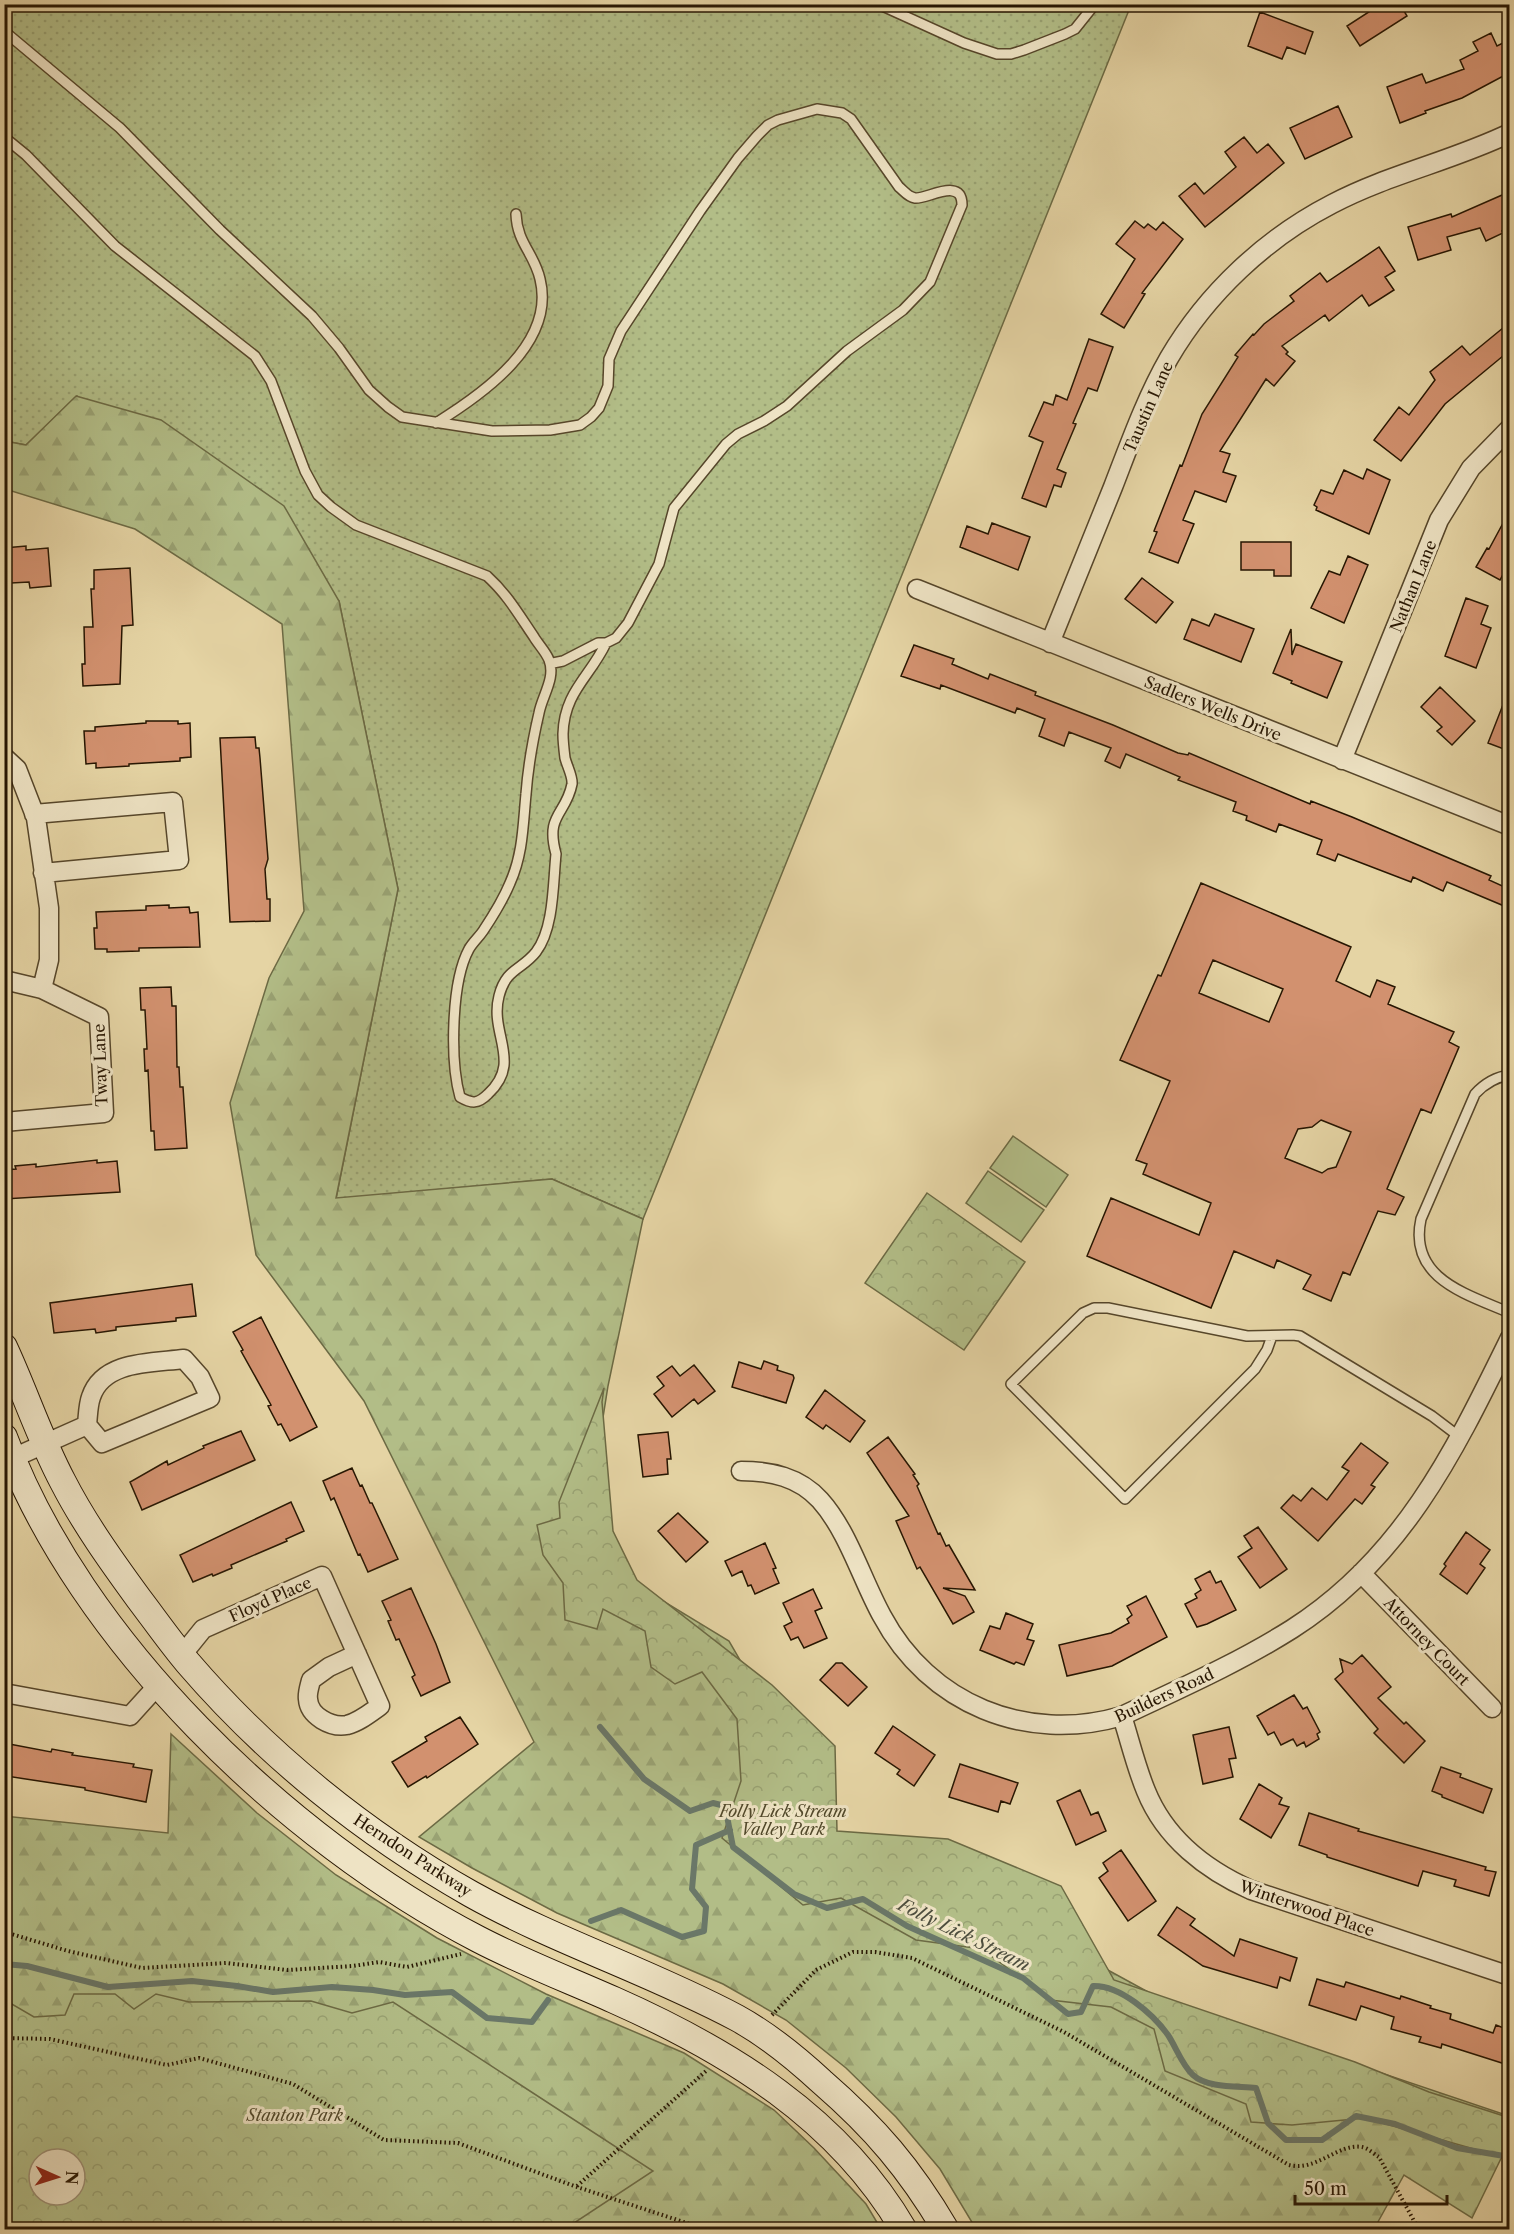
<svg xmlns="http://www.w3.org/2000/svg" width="1514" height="2234" font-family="'Libre Caslon Text',serif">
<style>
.grass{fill:url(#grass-dots);stroke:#6c6a44;stroke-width:1.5}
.forest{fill:url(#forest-firs);stroke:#6c6a44;stroke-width:1.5;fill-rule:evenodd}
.park{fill:url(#park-crowns);stroke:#6c6a44;stroke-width:1.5;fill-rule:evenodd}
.pitch{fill:#b2bd87;stroke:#6c6a44;stroke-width:1.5}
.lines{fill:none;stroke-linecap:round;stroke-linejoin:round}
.stream{stroke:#6a7768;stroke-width:6}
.building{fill:#d2916f;stroke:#271602;stroke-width:1.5;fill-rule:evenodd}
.service-casing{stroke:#56462a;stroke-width:12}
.minor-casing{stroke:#56462a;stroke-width:21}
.secondary-casing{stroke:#271602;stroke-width:28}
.path{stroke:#271602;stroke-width:4;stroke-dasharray:1.5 3;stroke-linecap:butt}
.service{stroke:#eee3c4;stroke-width:9}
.minor{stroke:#eee3c4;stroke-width:18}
.secondary{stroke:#eee3c4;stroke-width:26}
.labels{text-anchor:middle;stroke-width:6;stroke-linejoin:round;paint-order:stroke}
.street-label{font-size:16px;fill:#271602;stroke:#eee3c4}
.park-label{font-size:16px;font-style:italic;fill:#51482a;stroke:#eee3c4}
.water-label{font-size:18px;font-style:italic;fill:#4e4e3e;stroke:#eee3c4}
</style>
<defs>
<pattern id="grass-dots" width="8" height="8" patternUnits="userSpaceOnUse" patternTransform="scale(1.5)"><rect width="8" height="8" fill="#b2bd87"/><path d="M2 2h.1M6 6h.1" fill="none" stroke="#99a273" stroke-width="1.8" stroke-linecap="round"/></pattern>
<pattern id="forest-firs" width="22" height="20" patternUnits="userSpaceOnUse" patternTransform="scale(1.5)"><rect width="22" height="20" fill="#b2bd87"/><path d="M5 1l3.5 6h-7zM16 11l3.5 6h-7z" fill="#99a273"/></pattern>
<pattern id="park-crowns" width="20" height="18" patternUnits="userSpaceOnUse" patternTransform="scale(1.5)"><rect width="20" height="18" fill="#b2bd87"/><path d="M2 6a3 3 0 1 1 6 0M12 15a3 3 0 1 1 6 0" fill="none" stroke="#99a273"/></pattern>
</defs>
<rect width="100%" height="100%" fill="#e5d4a4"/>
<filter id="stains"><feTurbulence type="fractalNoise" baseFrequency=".00333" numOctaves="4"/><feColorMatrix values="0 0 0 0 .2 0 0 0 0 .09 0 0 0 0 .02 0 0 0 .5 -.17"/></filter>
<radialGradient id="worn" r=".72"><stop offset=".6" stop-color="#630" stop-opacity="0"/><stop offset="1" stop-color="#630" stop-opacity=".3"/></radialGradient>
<path class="grass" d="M4,5H1131L643,1219L552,1179L336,1199L398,889L339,601L77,396L26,445L5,441Z"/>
<path class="forest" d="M76,396L161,420L284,506L339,601L398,889L336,1198L552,1179L643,1219L608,1386L595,1468L611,1563L658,1598L729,1641L770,1712L830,1850L1031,1928L1159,1998L1509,2116V2142L1472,2218L1404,2175L1374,2229H976L940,2169L896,2117L846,2068L786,2020L723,1984L557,1913L472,1868L419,1837L534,1742L364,1401L256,1255L230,1103L269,978L304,911L282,624L135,529L5,489L4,441L26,445Z
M171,1734L257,1813L336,1875L437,1938L546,1994L684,2053L774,2110L814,2148L866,2204L881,2229H5L4,1816L168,1833ZM39,2159H75V2195H39Z"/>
<path class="park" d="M927,1193L1025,1262L964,1350L865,1283Z
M604,1388L602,1402L613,1531L637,1580L772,1685L835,1746L837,1831L948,1839L1061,1886L1114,1980L1355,2062L1429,2092L1504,2116L1509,2100V2159L1365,2118L1292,2125L1251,2122L1246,2104L1165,2071L1154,2029L1111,2007L1050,2000L982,1949L916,1940L841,1898L803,1905L722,1838L741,1781L737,1719L702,1672L675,1684L651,1667L645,1631L603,1609L597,1629L565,1620L563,1583L543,1555L537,1525L560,1518L559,1502Z
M74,1994H115L134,2009L156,1994L189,2002L311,2001L352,2013L393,2002L653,2171L565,2229H5V2000L34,2017L65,2015ZM39,2159H75V2195H39Z"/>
<path class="pitch" d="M1013,1136L1068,1175L1046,1207L990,1168Z
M988,1171L1044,1210L1021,1242L966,1203Z"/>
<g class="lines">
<path class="stream" d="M600,1727L644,1779L690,1811L713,1803L725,1806L733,1847L794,1894L827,1908L863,1899L907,1926L1023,1978L1068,2014L1081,2012L1093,1986C1120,1985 1153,2014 1168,2035C1176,2047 1182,2065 1193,2075C1207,2088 1237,2086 1256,2088L1268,2123L1286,2140H1322L1356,2116L1395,2124L1457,2148L1510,2157
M591,1921L621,1910L682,1937L704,1931L706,1907L692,1889L696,1845L730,1830
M4,1964L27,1966L108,1987L192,1981L237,1986L273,1992L332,1987L373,1990L405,1995L452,1992L487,2018L532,2022L548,2000"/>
</g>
<path class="building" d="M1381,4H1400L1407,16L1360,46L1347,26Z
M1260,12L1313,32L1305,54L1287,47L1282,59L1248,46Z
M1491,33L1497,46L1509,40V73L1462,98L1425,111L1426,113L1400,123L1387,87L1422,74L1426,83L1464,69L1460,60L1478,51L1473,42Z
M1338,106L1352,137L1305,159L1290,128Z
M1244,137L1257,153L1268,144L1284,163L1205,227L1179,196L1195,183L1204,194L1236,167L1225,152Z
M1509,192V228L1502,231L1503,233L1486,241L1480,228L1447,237L1451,250L1418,260L1408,227L1451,214L1452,217Z
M1135,221L1144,228L1148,224L1156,230L1163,222L1183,239L1142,293L1145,294L1124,328L1101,314L1135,259L1116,244Z
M1379,247L1395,271L1385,277L1394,290L1369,306L1362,295L1329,321L1325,315L1282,346L1288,352L1286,354L1295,361L1274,386L1266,379L1220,451L1230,454L1223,472L1236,476L1226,502L1195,491L1183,520L1194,524L1178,563L1149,552L1157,532L1154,531L1180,465L1182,466L1202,414L1238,357L1235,355L1253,334L1254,335L1264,324L1294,301L1290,296L1308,282L1320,273L1327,282Z
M1509,323V351L1445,404L1401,461L1374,440L1399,407L1409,415L1435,380L1430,372L1462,346L1470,355Z
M1089,339L1113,347L1097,391L1088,388L1073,423L1076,424L1057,469L1066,473L1061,487L1054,485L1046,507L1022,498L1043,442L1029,436L1044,402L1053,405L1056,395L1067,400Z
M1367,469L1390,480L1369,534L1316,510L1317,507L1314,505L1321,490L1333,494L1344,470L1363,479Z
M1509,512V563L1500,580L1476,567L1487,548L1489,549Z
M992,523L1030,537L1018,570L960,547L967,526L988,534Z
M1241,542H1291V576H1274V570H1241Z
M26,546V550L48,548L51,586L30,588L29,582L11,583L10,580L4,581V548Z
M1348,556L1368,565L1344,623L1311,608L1329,571L1340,575Z
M130,568L133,625L122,626L120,684L83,686L82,664H85L84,627H93L91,589H94V570Z
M1142,578L1173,602L1156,623L1125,599Z
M1466,598L1488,606L1481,624L1491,628L1476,668L1445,656Z
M1215,614L1254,629L1241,662L1184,639L1192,619L1209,626Z
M1291,629L1292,655L1296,644L1342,662L1327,698L1291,683L1292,681L1273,673Z
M914,645L954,659L952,664L988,679L990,674L1036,692L1035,695L1113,725L1178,753L1188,755L1189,753L1310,804L1311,801L1352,817L1491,876L1489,880L1509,889V908L1447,882L1443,891L1413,877L1411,882L1338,854L1335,861L1317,854L1322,840L1279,824L1276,832L1246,820L1247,816L1233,811L1236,802L1178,780L1180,777L1126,754L1120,768L1105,761L1111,748L1069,732L1064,746L1039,736L1045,719L1017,708L1015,713L941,685L940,689L901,676Z
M1440,687L1475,721L1452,745L1437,731L1442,727L1421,707Z
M1508,692H1509V751L1488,743Z
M146,721H178V724L190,723L191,757L180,758V761L129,764V766L96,768V763L86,764L84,731H95V727L146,723Z
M255,737L256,748H259L260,758L268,859L265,869L267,899H270V921L230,922L220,738Z
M1201,883L1351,947L1336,981L1370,997L1377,980L1395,987L1388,1004L1454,1032L1449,1042L1459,1047L1431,1113L1421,1109L1387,1189L1404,1197L1395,1215L1378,1211L1350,1275L1343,1272L1331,1301L1303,1289L1311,1275L1277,1260L1274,1268L1234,1251L1211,1308L1087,1256L1111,1198L1199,1235L1211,1203L1143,1174L1147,1164L1136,1160L1170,1081L1120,1060L1158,975L1161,976ZM1213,960L1283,989L1269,1022L1199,993ZM1321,1120L1351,1132L1336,1167L1328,1169L1322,1173L1285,1158L1298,1129L1312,1127Z
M169,905V908L189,907L190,913L198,912L200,947L139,948V951L107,952V949H95L94,928H97L96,912L146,910V906Z
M171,987L172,1006H176L177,1067H179L180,1087H183L187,1148L155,1150L154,1131H151L148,1070L145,1071L144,1049H147L145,1010H141L140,988Z
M97,1160V1163L117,1161L120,1192L4,1199V1170L16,1169L15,1166L36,1164V1167Z
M192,1284L196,1316L176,1318V1321L116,1327V1330L96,1333L95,1329L54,1333L50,1303Z
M261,1317L317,1427L290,1441L281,1424L278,1425L268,1406L271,1405L241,1351L243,1350L233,1332Z
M764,1361L778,1366L777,1370L793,1375L794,1378L786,1403L732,1387L739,1362L761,1369Z
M694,1365L715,1391L698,1404L694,1399L672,1417L654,1394L664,1386L657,1377L672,1366L680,1376Z
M825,1390L865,1421L850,1442L826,1425L823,1429L806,1417Z
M241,1431L255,1460L142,1510L130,1482L167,1461L168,1465L204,1448L203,1446Z
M668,1432L671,1459H667L668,1474L643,1477L638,1435Z
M888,1437L915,1474L913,1475L919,1484L917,1486L938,1534L940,1533L946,1546L949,1545L975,1590L943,1588L965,1596L974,1612L953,1624L920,1567L917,1569L896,1521L909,1516L867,1453Z
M1361,1443L1388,1463L1371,1485L1375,1487L1362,1504L1355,1499L1318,1541L1281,1508L1293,1495L1301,1501L1312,1488L1327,1500L1349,1471L1342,1467Z
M352,1468L360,1486L362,1485L370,1503H372L398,1559L368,1572L360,1554L358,1555L334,1498L331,1500L323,1481Z
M291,1502L304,1531L286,1539L287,1541L231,1565L232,1568L213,1576L212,1574L193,1582L180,1555Z
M678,1513L708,1542L686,1562L658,1531Z
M1258,1527L1287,1569L1260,1588L1238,1557L1252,1548L1244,1536Z
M1466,1532L1490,1550L1480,1564L1485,1568L1467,1594L1440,1574L1446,1566L1444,1564Z
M765,1543L776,1568L773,1569L779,1583L755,1594L751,1585L748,1586L742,1571L732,1576L725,1561Z
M1210,1571L1216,1583L1221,1581L1236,1610L1207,1624L1197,1627L1185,1604L1197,1598L1195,1594L1201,1590L1195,1579Z
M411,1588L436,1644L450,1682L421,1696L412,1677L415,1675L399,1639L396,1640L388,1621L391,1620L382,1601Z
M813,1589L822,1608L815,1611L827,1638L804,1648L798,1637L791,1640L784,1626L792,1622L783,1603Z
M1146,1596L1167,1637L1112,1666L1067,1676L1059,1645L1111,1633L1129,1623L1127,1619L1132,1615L1127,1606Z
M1006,1613L1033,1624L1027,1639L1034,1641L1024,1665L1016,1662L1014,1664L980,1650L990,1626L1000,1629Z
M1362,1655L1391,1687L1378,1698L1404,1724L1406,1722L1425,1741L1404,1763L1374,1733L1378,1729L1335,1679L1343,1672L1340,1659L1352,1664Z
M836,1663H842L867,1687L848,1706L820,1680Z
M1294,1695L1303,1709L1307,1707L1320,1732L1317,1734L1319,1739L1306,1747L1304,1742L1297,1746L1293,1739L1281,1745L1274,1732L1268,1735L1257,1716Z
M460,1717L478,1744L427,1778L426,1776L408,1787L392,1762L427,1741L425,1737Z
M893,1726L935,1755L914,1786L897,1774L900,1770L875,1753Z
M1229,1727L1236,1758L1229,1759L1233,1777L1203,1784L1193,1735Z
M4,1743L51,1752L52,1749L73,1753L72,1755L134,1764L133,1767L152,1770L146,1802L85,1790V1788L6,1776L7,1772H4Z
M960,1764L1018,1783L1010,1804L1001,1801L998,1812L949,1797Z
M1441,1767L1461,1774L1460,1777L1492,1789L1483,1813L1442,1797V1795L1432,1791Z
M1259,1784L1282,1798L1279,1804L1289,1807L1271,1838L1240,1819Z
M1080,1790L1091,1815L1098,1812L1106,1831L1076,1845L1057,1801Z
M1309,1813L1359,1829L1358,1831L1486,1867L1485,1870L1496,1872L1489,1896L1454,1886L1456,1880L1423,1871L1418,1886L1327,1857V1855L1299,1845Z
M1121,1850L1156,1901L1128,1921L1099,1878L1108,1871L1103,1863Z
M1177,1907L1195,1919L1190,1925L1234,1956L1240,1939L1297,1958L1290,1981L1280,1977L1277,1988L1203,1966L1158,1935Z
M1317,1979L1344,1987L1346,1982L1400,1999L1401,1996L1431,2006L1430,2008L1451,2014L1450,2019L1493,2033L1496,2025L1509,2030V2051L1505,2064L1442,2044L1441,2048L1419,2042L1421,2037L1391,2029L1394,2017L1361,2006L1356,2020L1309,2005Z"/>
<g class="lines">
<defs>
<path id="service" d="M878,4L964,43L997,54H1011L1024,50L1065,34L1075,29L1095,4
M4,31L120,128L220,230L312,316L339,348L369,390L388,407L402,417L492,431L550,430L580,425L591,417L599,408L608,386L609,359L621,331L700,211L738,158L757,136L768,125L778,120L817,109L842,113L851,119L899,187C904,191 908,197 915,198C926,200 962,176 962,205L930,282L903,310L847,351L787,406L764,421L738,434L726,444L674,508L659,564L628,623L616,638L606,643H598L563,661L553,663
M4,137L26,155L115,246L255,356L271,381L305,471L318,495L331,507L356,525L487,576C507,594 519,615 534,637C538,644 546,652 549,660C556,678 542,696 539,713C533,739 528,767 526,794C523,825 523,854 510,883C503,900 493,916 483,931C479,937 473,942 469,949C451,982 450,1061 460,1097C472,1104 478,1104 488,1094C523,1062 489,1034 499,996C506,968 522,970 536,952C554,929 553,883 556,854C545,814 566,815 572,784C573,777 567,766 565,758C564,750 563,742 563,734C564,692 590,677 606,643
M436,423C483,394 556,343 540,279C534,253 517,243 516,214
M1510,1075C1495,1077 1485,1083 1475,1094L1421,1219C1408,1279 1467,1294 1510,1313
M1272,1336L1267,1350L1255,1369L1125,1499L1011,1384L1083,1313L1094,1308H1108L1247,1336L1293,1335L1300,1336L1432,1416L1461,1438"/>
<path id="minor" d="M917,589L1510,826
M1050,643C1071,591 1092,539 1113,487C1130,443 1146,398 1169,358C1207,293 1266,238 1332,204C1389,174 1452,161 1510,133
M4,757L17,769L36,818L49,908V960L42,989L4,980
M1342,760L1439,520L1471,468L1510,428
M34,814L173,802L179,860L43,873
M4,1122L104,1113L99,1017L42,989
M4,1462L87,1425L102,1443L210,1398L200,1377L184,1359C153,1363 103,1360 91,1397C88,1405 88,1416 87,1425
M741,1471C771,1471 799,1477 820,1500C848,1531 862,1580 882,1616C929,1704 1026,1744 1122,1716C1179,1689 1238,1663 1292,1629C1403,1558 1454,1452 1510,1338
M1361,1573L1492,1708
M182,1655L203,1629L322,1576L380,1706C370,1713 359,1722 347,1725C331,1728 309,1716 308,1699C307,1693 310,1685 311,1680L329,1667L357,1654
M4,1693L130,1716L159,1684
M1122,1716C1130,1741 1136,1767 1146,1791C1165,1838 1206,1870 1251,1890L1510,1976"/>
<path id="secondary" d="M4,1347C25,1392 40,1439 63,1482C84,1523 112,1562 139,1599C155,1620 171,1643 188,1663C267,1755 365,1834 471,1894C557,1942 651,1972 737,2018C768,2035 796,2058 822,2082C875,2128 910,2169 946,2230
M4,1437C79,1641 288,1841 478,1939C522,1962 569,1980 614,2000C729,2051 839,2118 904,2230"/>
</defs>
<use href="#service" class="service-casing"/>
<use href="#minor" class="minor-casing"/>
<use href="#secondary" class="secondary-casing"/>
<path class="path" d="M4,1312L11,1327
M4,1934L8,1933L68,1951L142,1968L226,1963L287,1970L353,1966L379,1962L407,1967L461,1954
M772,2015L816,1970L853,1952H875L912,1958L1064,2032L1289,2165C1316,2172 1338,2143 1362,2147C1368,2148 1374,2154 1379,2157L1419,2230
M4,2038L50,2039L167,2065L199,2058L293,2084L384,2140L458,2143L574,2186L708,2230
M577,2186L706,2071"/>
<use href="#service" class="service"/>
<use href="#minor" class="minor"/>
<use href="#secondary" class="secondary"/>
</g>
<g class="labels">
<g class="street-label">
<text transform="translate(1148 407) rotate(-66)" y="6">Taustin Lane</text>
<text transform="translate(1413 586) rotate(-68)" y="6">Nathan Lane</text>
<text transform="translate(1213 708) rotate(22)" y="6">Sadlers Wells Drive</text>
<text transform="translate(100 1065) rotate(-92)" y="6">Tway Lane</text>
<text transform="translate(270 1599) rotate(-24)" y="6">Floyd Place</text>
<text transform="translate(1427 1641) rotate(46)" y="6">Attorney Court</text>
<text transform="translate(1164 1695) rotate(-25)" y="6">Builders Road</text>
<text transform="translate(413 1855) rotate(33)" y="6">Herndon Parkway</text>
<text transform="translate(1307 1908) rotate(19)" y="6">Winterwood Place</text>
</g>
<g class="park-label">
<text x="783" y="1817">Folly Lick Stream<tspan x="783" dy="18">Valley Park</tspan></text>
<text x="295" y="2121">Stanton Park</text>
</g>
<g class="water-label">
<text transform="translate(964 1935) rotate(26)" y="6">Folly Lick Stream</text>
</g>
</g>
<rect width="1514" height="2234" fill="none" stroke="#e5d4a4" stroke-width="24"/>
<rect x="6" y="6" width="1502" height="2222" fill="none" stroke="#271602" stroke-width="3"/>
<rect x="12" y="12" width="1490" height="2210" fill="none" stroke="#271602" stroke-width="1.5"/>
<g transform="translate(57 2177) rotate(93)"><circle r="28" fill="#eee3c4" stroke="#9e9176" stroke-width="1.5"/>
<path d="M0-4.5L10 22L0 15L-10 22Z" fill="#8f2418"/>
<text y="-9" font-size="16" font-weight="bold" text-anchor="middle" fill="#271602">N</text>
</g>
<path d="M1295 2195v9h152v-9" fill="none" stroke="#271602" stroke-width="3"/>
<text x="1304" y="2195" font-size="18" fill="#271602" stroke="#eee3c4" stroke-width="4.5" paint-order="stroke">50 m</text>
<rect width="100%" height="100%" filter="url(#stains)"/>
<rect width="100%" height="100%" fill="url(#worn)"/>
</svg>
